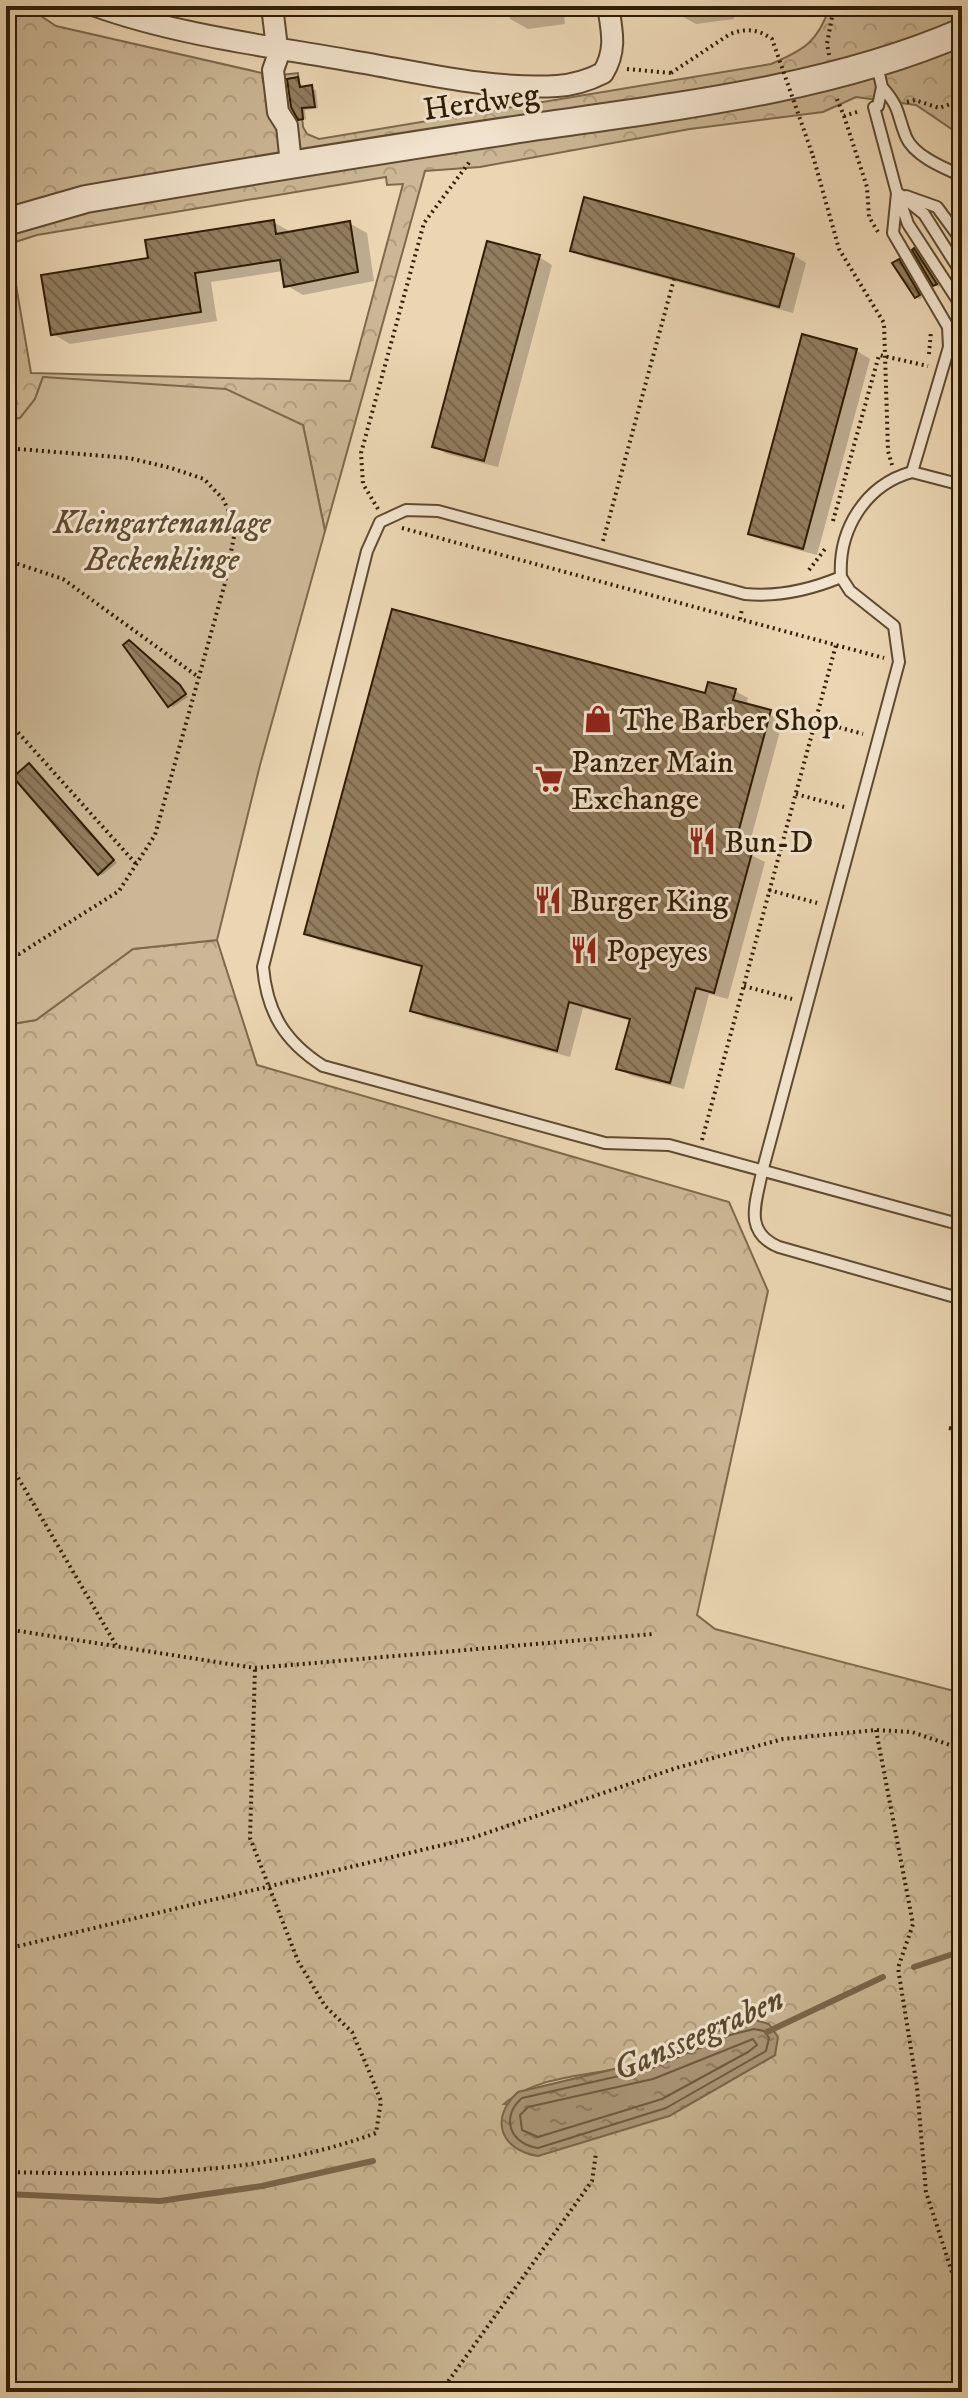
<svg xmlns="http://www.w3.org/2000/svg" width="968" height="2398" font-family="'IM FELL DW Pica',serif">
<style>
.forest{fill:url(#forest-crowns);stroke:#7d6a4c;stroke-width:2;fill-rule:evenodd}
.garden{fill:#cbb795;stroke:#7d6a4c;stroke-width:2}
.water{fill:url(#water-ripples);stroke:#79664a;stroke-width:2}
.shadow{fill:#0003}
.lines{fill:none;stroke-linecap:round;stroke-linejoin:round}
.shore{stroke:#6d5a3e;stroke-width:2}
.stream{stroke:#79664a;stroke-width:6}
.building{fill:url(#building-back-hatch);stroke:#2f1d04;stroke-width:2}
.service-casing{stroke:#5e4b30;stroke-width:14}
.minor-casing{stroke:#5e4b30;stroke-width:24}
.tertiary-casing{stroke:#5e4b30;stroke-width:30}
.path{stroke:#2f1d04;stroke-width:4;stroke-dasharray:2 4;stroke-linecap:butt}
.service{stroke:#f2e4ce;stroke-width:10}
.minor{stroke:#f2e4ce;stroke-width:20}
.tertiary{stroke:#f2e4ce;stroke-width:26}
.path-bridge{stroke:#2f1d04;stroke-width:4;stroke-dasharray:2 4;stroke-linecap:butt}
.labels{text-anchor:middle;stroke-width:6;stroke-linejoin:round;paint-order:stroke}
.street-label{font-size:32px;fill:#2f1d04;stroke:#f2e4ce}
.park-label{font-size:32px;font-style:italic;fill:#5e4b30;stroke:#f2e4ce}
.poi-label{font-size:32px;fill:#2f1d04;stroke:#f2e4ce;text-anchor:start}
.water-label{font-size:34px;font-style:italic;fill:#5a482d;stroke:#f2e4ce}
</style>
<defs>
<pattern id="forest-crowns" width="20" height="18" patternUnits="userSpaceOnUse" patternTransform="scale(2)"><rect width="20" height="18" fill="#cbb795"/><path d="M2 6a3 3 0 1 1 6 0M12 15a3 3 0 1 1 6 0" fill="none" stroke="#af9d7f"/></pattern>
<pattern id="water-ripples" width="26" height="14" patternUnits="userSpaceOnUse" patternTransform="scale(2)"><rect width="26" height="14" fill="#ab9778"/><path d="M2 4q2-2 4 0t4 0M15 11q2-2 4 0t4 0" fill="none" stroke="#8c7b60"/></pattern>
<pattern id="building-back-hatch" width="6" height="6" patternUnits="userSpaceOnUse" patternTransform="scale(2)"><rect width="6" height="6" fill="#917d5f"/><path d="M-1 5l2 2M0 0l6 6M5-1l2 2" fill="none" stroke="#77664c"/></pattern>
</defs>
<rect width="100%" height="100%" fill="#ebd6b3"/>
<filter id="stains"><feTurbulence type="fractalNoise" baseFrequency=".0025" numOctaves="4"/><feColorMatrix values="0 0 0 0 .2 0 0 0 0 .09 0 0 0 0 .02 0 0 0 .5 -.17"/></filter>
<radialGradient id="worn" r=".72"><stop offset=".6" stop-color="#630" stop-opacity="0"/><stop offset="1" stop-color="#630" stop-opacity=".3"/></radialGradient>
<path class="forest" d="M6,6H26L56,26L262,73L263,82L281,80V75L298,73L303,127L307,134L319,139L771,64C804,50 818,42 830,6H962V136L916,105L856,97L823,112L690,129L480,167L425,171L325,531L303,425L43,377L35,399L20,418L6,420ZM386,177L387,185L403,184L350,381L31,373L9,244L37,235Z
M217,940L257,1065L729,1202L768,1291L697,1615L715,1629L962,1693V2392H6V1025L36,1020L133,949ZM728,2027L775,2055L669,2116L504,2104C541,2071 603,2077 649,2061C676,2051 702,2038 728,2027Z"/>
<path class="garden" d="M43,377L226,389L303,425L325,531L260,765L217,940L133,949L36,1020L6,1025V420L20,418L35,399Z"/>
<path class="water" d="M755,2020L769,2024L778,2037L775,2055L669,2116L538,2156C500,2150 489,2118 518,2092L648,2061L728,2027Z"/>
<path class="shadow" d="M508,6H563L565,24L528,29L510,19Z
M677,6H732L734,19L696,24L678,14Z
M298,79L303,88L316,90L318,108L305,110L306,120L300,118Z
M273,222L291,232L349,223L367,233L374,281L303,295L286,285L283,271L211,282L217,321L70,344L53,334L150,260Z
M572,250L793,255L806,263L793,313L585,257Z
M539,257L552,265L498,467L447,454L434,446Z
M922,258L940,286L938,287L935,285Z
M899,261L922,297L920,299L916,297Z
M804,336L857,351L870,359L817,555L764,541L751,533Z
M13,388L19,405L6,406V389Z
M133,645L188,697L173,707L169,705Z
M735,691L748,698L746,706L783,720L747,853L765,862L728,999L709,994L684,1089L632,1076L618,1068L631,1021L583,1008L570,1057L426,1018L412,1010L424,968L320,941L307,933L706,695Z
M32,768L117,863L102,875L99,873Z"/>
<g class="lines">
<path class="shore" d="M754,2029L764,2031L769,2038L766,2051L666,2108L538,2148C510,2144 500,2117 522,2098L650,2069L730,2035Z
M753,2039L757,2045L748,2052L662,2099L538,2137L522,2130L520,2115L528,2107L653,2079Z"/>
<path class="stream" d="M914,1967L962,1951
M767,2032L883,1977
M6,2194L160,2201L262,2186L373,2161"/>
</g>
<path class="building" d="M298,77L300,87L312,85L315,107L302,108L303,119L298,120L291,107L287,79Z
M584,197L794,254L779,307L570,251Z
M274,220L276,234L350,221L358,272L284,287L280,260L195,273L201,312L51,335L41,275L148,258L145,240Z
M487,241L540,255L484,461L432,447Z
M914,248L937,284L933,286L912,250Z
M899,259L920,295L915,298L892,263Z
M802,334L857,349L803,549L748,534Z
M392,609L705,693L708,682L736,689L733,700L771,710L734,848L752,853L714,993L696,988L670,1083L616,1069L630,1019L569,1002L557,1051L410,1011L422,966L304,934Z
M129,640L180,685L186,694L168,707L123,645Z
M29,763L114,860L98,875L13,777Z"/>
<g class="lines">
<defs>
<path id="service" d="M877,65L882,87L878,106L874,107L897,193L893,233L948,327L949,347L912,472L962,485
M882,87C901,109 896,112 906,137C914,156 944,168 962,176
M899,194L924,214L962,274
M906,196L937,207L962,241
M899,198L908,224L962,307
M912,472C865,485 838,530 841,577C810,590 778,597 745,594L438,511L406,510L380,522L367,551L263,967C267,1012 284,1041 323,1066L605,1143L669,1145L962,1225
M841,577L850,591L894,626L899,662L762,1172C756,1203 743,1232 779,1247L962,1299"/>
<path id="minor" d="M96,6C177,35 268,46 352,61C419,72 489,90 557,86C573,85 589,80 603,73C617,50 612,31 608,6
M272,6L278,56L273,70L278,112L287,126L291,164"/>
<path id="tertiary" d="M6,222L86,199C232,174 379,150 527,128C671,107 828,90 962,32"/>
</defs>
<use href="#service" class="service-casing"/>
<use href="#minor" class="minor-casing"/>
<use href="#tertiary" class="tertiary-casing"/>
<path class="path" d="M829,55L827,44L834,6
M627,69L671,73
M837,99L844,116L860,111
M907,102L915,100L939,108L962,100
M844,116L867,187L869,217L878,232
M813,156L839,249L884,323L888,451L892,465
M929,354L931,331
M6,448L129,458L171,468L204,479L223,499L236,526L225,583L155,835L119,891L19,954L6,953
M378,509L363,484L361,453L424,223L471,160
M833,521L879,355L928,366
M402,528L884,658
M603,541L674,279
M6,560L63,579L197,676
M809,570L825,549
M740,619L742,609
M6,719L137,865
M816,721L863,734
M796,794L844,807
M769,890L817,903
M744,986L792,999
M702,1140L836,645
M949,1428L962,1431
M6,1457L116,1645
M6,1629L255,1668L653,1634
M876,1730L913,1924L898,1968L917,2087L926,2192L962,2303
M6,1949L472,1838L676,1768L783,1739L876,1730L912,1732L962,1749
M6,2172C131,2175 257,2177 376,2133L381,2101L369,2071L352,2032L325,2006L298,1961L250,1838L255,1668
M434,2392L447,2383L592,2181L596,2153"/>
<use href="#service" class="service"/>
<use href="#minor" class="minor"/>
<use href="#tertiary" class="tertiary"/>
<path class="path-bridge" d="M671,73L730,34C746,28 758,29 772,39L813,156"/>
</g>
<defs>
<symbol id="shop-bare" viewBox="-9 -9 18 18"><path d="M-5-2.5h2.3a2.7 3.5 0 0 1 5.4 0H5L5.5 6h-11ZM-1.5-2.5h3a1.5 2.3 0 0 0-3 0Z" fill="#8f2418" stroke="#f2e4ce" stroke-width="2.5" paint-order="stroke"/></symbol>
<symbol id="supermarket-bare" viewBox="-9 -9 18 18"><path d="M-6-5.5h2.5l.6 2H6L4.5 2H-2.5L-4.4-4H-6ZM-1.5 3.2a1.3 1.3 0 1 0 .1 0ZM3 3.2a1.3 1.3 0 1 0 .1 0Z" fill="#8f2418" stroke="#f2e4ce" stroke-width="2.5" paint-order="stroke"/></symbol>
<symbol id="restaurant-bare" viewBox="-9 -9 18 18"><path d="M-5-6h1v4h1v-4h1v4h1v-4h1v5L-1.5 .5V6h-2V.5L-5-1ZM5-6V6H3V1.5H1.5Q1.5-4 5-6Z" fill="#8f2418" stroke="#f2e4ce" stroke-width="2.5" paint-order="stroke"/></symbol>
</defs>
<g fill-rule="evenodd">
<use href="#shop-bare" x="578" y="699" width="40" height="40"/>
<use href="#supermarket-bare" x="529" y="759" width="40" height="40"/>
<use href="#restaurant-bare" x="682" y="821" width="40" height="40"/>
<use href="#restaurant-bare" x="528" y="880" width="40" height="40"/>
<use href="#restaurant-bare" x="564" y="930" width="40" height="40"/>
</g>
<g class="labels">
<g class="street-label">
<text transform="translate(481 101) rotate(-8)" y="11">Herdweg</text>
</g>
<g class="park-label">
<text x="162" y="533">Kleingartenanlage<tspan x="162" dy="37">Beckenklinge</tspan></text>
</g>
<g class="poi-label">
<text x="620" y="730">The Barber Shop</text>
<text x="571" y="772">Panzer Main<tspan x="571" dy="37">Exchange</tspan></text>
<text x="724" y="852">Bun-D</text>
<text x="570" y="911">Burger King</text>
<text x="606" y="961">Popeyes</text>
</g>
<g class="water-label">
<text transform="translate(698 2033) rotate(-24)" y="12">Gansseegraben</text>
</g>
</g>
<rect width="968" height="2398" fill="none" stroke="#ebd6b3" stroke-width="32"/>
<rect x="8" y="8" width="952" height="2382" fill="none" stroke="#2f1d04" stroke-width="4"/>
<rect x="16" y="16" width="936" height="2366" fill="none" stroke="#2f1d04" stroke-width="2"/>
<rect width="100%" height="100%" filter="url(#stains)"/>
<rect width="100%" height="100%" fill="url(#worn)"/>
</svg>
